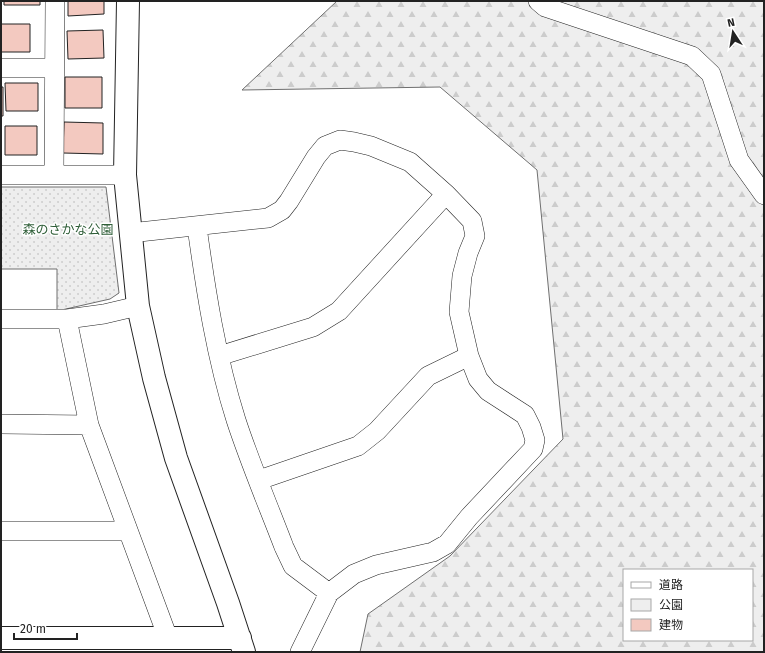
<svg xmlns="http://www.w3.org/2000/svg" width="765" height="653" font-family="'Fira Sans','Noto Sans JP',sans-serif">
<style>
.green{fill:url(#green-dots);stroke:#6f6f6f}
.forest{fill:url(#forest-firs);stroke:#6f6f6f;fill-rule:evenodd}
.building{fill:#f3c9c0;stroke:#222}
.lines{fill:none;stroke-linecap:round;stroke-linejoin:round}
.street-casing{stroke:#222;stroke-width:20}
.secondary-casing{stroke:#222;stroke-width:24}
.street{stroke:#fff;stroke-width:19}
.secondary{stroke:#fff;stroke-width:22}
.labels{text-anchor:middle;stroke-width:3;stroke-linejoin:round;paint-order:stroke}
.park-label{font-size:13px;fill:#2f5e38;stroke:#fff}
</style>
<defs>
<pattern id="green-dots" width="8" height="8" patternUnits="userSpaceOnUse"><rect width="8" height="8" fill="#eee"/><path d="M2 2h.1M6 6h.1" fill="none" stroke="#ccc" stroke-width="1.8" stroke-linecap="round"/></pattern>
<pattern id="forest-firs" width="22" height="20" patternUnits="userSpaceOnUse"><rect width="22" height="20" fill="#eee"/><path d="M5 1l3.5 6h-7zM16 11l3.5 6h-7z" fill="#ccc"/></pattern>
</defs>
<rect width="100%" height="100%" fill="#fff"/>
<path class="green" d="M1,187H106L119,293L110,299L57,311V269H1Z"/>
<path class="forest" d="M337,1H764V652H360L368,614L450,556L563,439L537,170L440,87L242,90ZM624,570H752V640H624Z"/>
<path class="building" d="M4,1H40V5H4Z
M68,1H104V14L68,16Z
M1,24H30V52H1Z
M103,30L104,58L68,59L67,31Z
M65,77H102V108H65Z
M5,83H38V111H6Z
M1,87H3V116H1Z
M64,122L103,123V154L63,153Z
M5,126H37V155H5Z"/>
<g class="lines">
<defs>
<path id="street" d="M538,1L545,7L692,56L711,74L739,160L764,195
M1,68H54
M54,174L55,1
M1,175H125
M197,227C206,292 216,357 236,420C250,463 268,505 284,547L293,566L329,593
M130,233L268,218L282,210L289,201L316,157L325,146L340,140L354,142L371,146L410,162L446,194L472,221L475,236L468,253L462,276L459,312L469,356L478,379L488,391L525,415L531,427L535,440L533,449L469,517L447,544L433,552L376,565L354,574L329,593L300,652
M1,319H67L104,314L138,306
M67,319L89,425L168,638
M219,356L313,327L339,311L446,194
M1,424L89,425
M259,480L358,446L377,431L428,376L469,356
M1,531H128"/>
<path id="secondary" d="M128,1L125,175L138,306L154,378L176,458L228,603L244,652
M1,638H240"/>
</defs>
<use href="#street" class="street-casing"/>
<use href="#secondary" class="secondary-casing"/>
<use href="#street" class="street"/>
<use href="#secondary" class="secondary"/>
</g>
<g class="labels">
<g class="park-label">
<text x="68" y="234">森のさかな公園</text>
</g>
</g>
<rect width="765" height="653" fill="none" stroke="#222222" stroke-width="4"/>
<rect x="623" y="569" width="130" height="72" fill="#ffffff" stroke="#a7a7a7"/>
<rect x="631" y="582" width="20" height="6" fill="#ffffff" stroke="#a7a7a7"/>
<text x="659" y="589" font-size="12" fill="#222222">道路</text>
<rect x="631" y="599" width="20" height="12" fill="#eeeeee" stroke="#a7a7a7"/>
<text x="659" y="609" font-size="12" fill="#222222">公園</text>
<rect x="631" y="619" width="20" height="12" fill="#f3c9c0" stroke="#a7a7a7"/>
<text x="659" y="629" font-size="12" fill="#222222">建物</text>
<g transform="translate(733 32) rotate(348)" stroke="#ffffff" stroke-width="3" paint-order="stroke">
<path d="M0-3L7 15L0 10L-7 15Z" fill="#222222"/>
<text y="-6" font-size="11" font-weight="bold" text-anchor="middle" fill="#222222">N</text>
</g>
<path d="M14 633v6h63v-6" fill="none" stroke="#222222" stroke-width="2"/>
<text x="20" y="633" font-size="12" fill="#222222" stroke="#ffffff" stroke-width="3" paint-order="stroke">20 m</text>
</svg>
